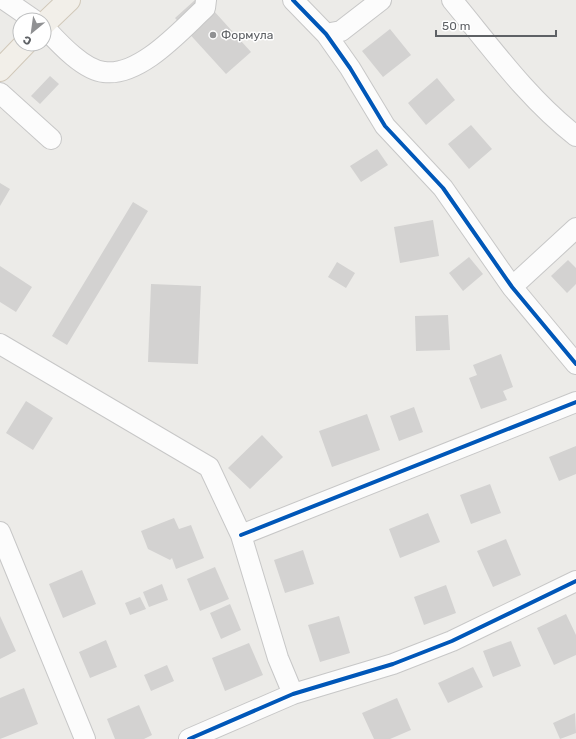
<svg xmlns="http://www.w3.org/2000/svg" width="576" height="739" font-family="Rubik,sans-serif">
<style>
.building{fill:#d3d2d1}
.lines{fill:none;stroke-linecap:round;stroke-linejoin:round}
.minor-casing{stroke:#c7c7c7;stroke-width:22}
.major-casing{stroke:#d1c8b9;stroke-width:24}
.minor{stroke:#fcfcfc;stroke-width:20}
.major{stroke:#f2efe9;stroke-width:22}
.cycleway-casing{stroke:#fff;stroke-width:6}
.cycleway{stroke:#0057b8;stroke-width:4}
.poi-dot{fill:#909193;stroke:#fff;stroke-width:1.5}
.labels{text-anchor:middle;stroke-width:3;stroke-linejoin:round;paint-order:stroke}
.poi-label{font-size:12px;fill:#5e6165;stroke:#fff;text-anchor:start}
</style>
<rect width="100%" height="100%" fill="#ecebe8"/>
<path class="building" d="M195,0H204L251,52L226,74L175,18Z
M390,29L411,55L383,77L362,51Z
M50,76L59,84L40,104L31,96Z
M437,78L455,100L426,125L408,103Z
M471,125L492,149L469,169L448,144Z
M377,149L388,165L361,182L350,166Z
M0,183L10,189L0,206Z
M133,202L148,211L67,345L52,336Z
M433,220L439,256L400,263L394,227Z
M469,257L483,274L463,291L449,273Z
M568,260L576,268V284L567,293L551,276Z
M337,262L355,273L346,288L328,277Z
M0,266L32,287L16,312L0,302Z
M151,284L201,286L198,364L148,362Z
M448,315L450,350L416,351L415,316Z
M501,354L513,387L503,391L507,400L481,409L469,378L477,375L473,365Z
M26,401L53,418L33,450L6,433Z
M414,407L423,432L399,441L390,416Z
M367,414L380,450L332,467L319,431Z
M262,435L283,457L250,489L228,468Z
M576,446V474L559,481L549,457Z
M490,484L501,513L471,524L460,495Z
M428,513L440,542L400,558L389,529Z
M174,518L179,529L191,525L204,558L176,569L172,558L170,560L148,549L141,531Z
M506,539L521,575L493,587L477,551Z
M303,550L314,584L285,593L274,560Z
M215,567L229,599L200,611L187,579Z
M82,570L96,604L63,618L49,584Z
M162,584L168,600L149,607L143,592Z
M446,585L456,613L424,625L414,597Z
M140,597L146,609L130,615L125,603Z
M230,604L241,630L221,639L210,613Z
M566,614L576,635V655L554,665L537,628Z
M0,616L16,651L0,659Z
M339,616L350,653L320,662L308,625Z
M106,640L117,667L90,678L79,652Z
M511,641L521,666L493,677L483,651Z
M249,643L263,675L225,691L212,658Z
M167,665L174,681L151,691L144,675Z
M473,667L483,687L448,703L438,683Z
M24,688L38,724L0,739V698Z
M397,698L411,730L390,739H374L362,713Z
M139,705L152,735L144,739H115L107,719Z
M575,713L576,733L560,739L553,723Z"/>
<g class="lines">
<defs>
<path id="minor" d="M5,0L34,20
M293,0L326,34L350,68L385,126L443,188L512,287L576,364
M452,0C491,47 528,99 576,136
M44,27C58,42 83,70 104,72C140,77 181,30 205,8L206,0
M326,34L341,31L381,0
M0,93L51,139
M512,287L576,228
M0,344L209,467L241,535L278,658L293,694
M0,532L85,739
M241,535L576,402
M189,739L293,694L393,664L452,641L576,581"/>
<path id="major" d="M44,24L69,0
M0,70L25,44"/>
</defs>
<use href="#minor" class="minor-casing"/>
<use href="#major" class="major-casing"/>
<use href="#minor" class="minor"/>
<use href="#major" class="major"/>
<defs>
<path id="cycleway" d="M293,0L326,34L350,68L385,126L443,188L512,287L576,364
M241,535L576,402
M189,739L293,694L393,664L452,641L576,581"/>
</defs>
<use href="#cycleway" class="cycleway-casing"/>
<use href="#cycleway" class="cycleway"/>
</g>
<circle class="poi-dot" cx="213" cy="35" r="4"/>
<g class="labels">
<g class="poi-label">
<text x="221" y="39">Формула</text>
</g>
</g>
<g transform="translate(32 32) rotate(209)"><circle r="19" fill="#ffffff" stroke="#bfc0c1"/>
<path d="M0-3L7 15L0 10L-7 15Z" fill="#909193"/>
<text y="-6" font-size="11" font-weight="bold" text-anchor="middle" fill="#5e6165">С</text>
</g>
<path d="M436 30v6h120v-6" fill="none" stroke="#5e6165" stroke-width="2"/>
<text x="442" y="30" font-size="12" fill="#5e6165" stroke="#ffffff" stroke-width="3" paint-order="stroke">50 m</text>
</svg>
